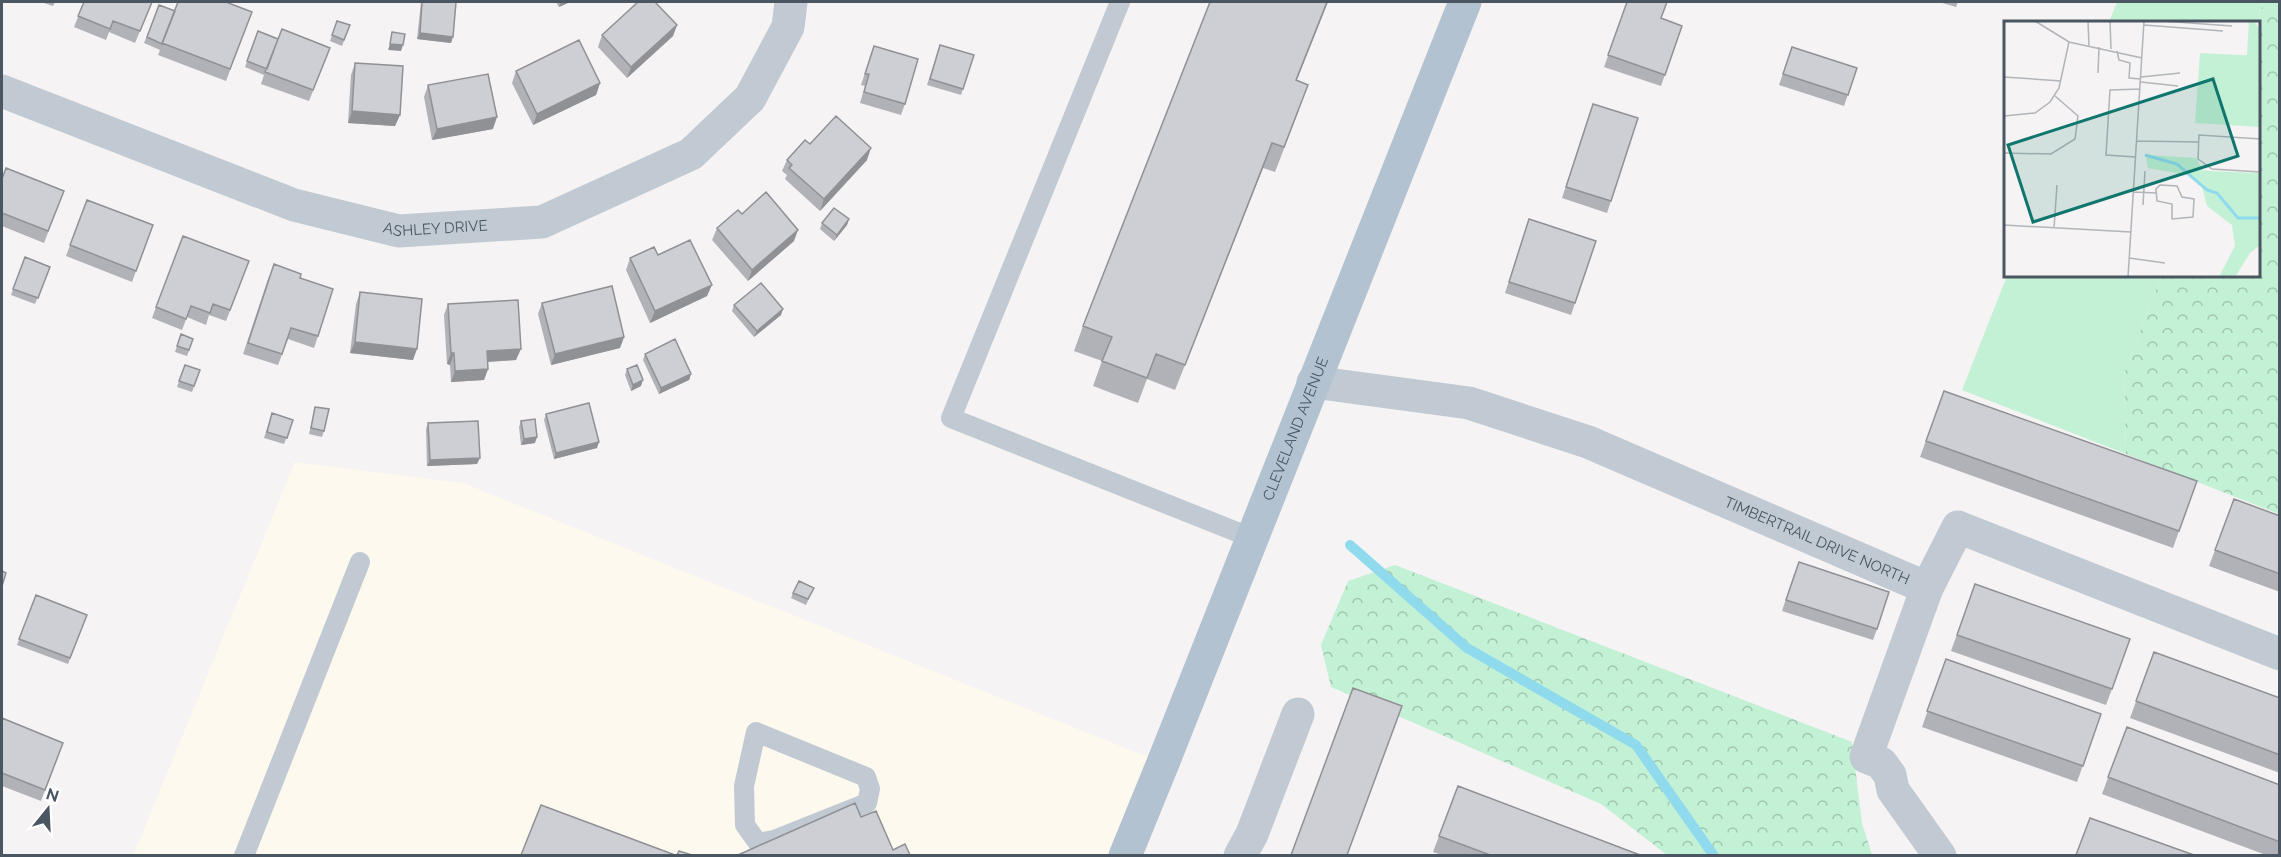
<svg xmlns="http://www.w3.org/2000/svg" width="2281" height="857" font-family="Raleway,sans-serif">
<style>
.commercial{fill:#fdf9ef}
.grass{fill:#c3f1d5}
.forest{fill:url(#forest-crowns)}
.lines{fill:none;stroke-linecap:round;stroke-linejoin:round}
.stream{stroke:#90daee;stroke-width:10}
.service{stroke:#c1cad2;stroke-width:20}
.minor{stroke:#c1cad2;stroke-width:33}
.primary{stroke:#b3c2d1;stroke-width:33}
.wall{fill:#b0b2b7}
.shaded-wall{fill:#909195}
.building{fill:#cdcfd5;stroke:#909195;stroke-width:1.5}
.labels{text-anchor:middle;stroke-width:6;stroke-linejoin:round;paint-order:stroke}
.street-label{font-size:15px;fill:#4a5661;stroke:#fff}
.inset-river{fill:none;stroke:#90daee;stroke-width:3}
.inset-road{fill:none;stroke:#b1b4b9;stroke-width:1.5}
.view{fill:#0f766e;fill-opacity:0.15;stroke:#0f766e;stroke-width:3}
.inset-edge{fill:none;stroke:#4a5661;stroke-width:3}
</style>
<defs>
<pattern id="forest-crowns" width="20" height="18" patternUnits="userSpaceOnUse" patternTransform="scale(1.5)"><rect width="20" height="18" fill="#c3f1d5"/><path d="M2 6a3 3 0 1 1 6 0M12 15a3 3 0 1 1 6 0" fill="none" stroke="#a0c6b0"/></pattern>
</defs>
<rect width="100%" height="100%" fill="#f5f3f3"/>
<path class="commercial" d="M295,462L463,483L1163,763L1135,855L133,856Z"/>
<path class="grass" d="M2117,2H2264L2256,22H2109Z
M2007,276H2161L2124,374L2126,454L1962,390Z"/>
<path class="forest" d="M2264,2H2280L2279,514L2126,454L2124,374L2161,276H2258V22H2256Z
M1395,565L1852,742L1862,823L1872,855H1667L1601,804L1331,687L1321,645L1348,581Z"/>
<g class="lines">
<path class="stream" d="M1350,545L1467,648L1636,745L1714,856"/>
<path class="service" d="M1120,2L951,418L1252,538
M756,732L866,777L870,789L867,803L774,840L758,843L745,825L744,786Z
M244,856L360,562"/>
<g class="minor">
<path id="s1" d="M2,91L294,205L399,231L542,222L691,154L750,98L788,27L791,2"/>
<path id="s2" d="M1313,382L1469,403L1588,442L1927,588"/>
<path d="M1240,856L1252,834L1298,714"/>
<path d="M1940,856L1893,790L1890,775L1881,763L1866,757L1927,588L1958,527L2280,654"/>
</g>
<path class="primary" id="s3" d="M1125,856L1163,763L1465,2"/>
</g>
<path class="wall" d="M41,2H55L53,6Z
M84,2H152L135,43L109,32L106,40L74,27Z
M421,2H456L451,43L417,39Z
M556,2H570L559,7Z
M1627,2L1661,18L1682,26L1661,86L1604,67Z
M1939,2H1958L1956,7Z
M159,5L175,11L252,12L226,81L158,55L160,50L144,43Z
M337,21L350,25L342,46L330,41Z
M677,25L673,36L627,78L598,47L602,35Z
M258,31L278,39L330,48L309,101L261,84L264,75L245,67Z
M874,46L905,104L901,115L860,103L865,86L861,85Z
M1792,47L1857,68L1844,106L1779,85Z
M938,51L974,55L961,95L927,85Z
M355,63L400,115L395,126L348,123L351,75Z
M516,71L600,83L596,95L533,125L512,83Z
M1297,80L1299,110L1275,172L1263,168L1175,390L1147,379L1138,403L1093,386L1102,361L1074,351L1083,326Z
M428,85L493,129L432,140L424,97Z
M1589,115L1611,201L1607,213L1562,198Z
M810,144L867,160L820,211L785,179L787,175L782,171L787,160Z
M2,179L60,202L44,243L2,226Z
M87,200L153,225L132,282L66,256Z
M742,214L794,241L748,281L712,240L717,228Z
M849,219L847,225L834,241L820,229L822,223Z
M1525,231L1575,303L1571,315L1505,293Z
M658,255L707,296L650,323L626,270L630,258Z
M25,257L50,267L35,304L11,295Z
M249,261L226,321L209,315L206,325L187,317L182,330L152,318L156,307Z
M269,276L300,278L318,336L314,348L288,339L278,365L243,354Z
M360,292L413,360L350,353L356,304Z
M542,303L624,337L620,348L551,365L538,314Z
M448,304L516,360L488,362V369L484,380L451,382L450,365L447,364L444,315Z
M734,305L781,315L754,337L732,311Z
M193,339L187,356L175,352L177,346Z
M645,354L691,374L689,380L659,394L643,360Z
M185,365L200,370L192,392L177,387Z
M627,369L641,386L631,391L625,375Z
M1944,391L2179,531L2173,548L1920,457Z
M315,407L324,431L322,437L309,434Z
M272,413L293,420L284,444L264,438Z
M546,414L597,448L554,459L544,420Z
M521,421L535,443L521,445L519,427Z
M428,423L477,464L427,466L426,429Z
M2234,499L2280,516V592L2209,566Z
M1794,574L1877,629L1873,640L1782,611Z
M1975,584L2112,689L2106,705L1951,651Z
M793,593L811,594L806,605L791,598Z
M36,595L87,615L68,664L17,645Z
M2154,652L2280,698V773L2130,718Z
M1946,659L2101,714L2077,782L1922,727Z
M2,718L63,743L41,801L2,786Z
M2127,727L2280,785V855H2266L2102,794Z
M1458,786L1640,855H1442L1433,852Z"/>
<path class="shaded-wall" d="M561,2H570L559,7Z
M1327,2H1328L1287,105L1296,80Z
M677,25L673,36L627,78L631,67Z
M420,33L453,37L451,43L417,39Z
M390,44L403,45L401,51L388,50Z
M600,83L596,95L533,125L537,114Z
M352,111L400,115L395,126L348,123Z
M497,117L493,129L432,140L437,129Z
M1272,143L1263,168L1175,390L1185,365Z
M871,148L867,160L820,211L824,199Z
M849,219L847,225L834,241L837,235Z
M798,230L794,241L748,281L752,270Z
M712,285L707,296L650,323L655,311Z
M783,309L781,315L754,337L757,331Z
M624,337L620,348L551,365L555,354Z
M355,342L417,349L413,360L350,353Z
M521,349L516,360L483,362L487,351Z
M451,353H454L450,365L447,364Z
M488,369L484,380L451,382L455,371Z
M691,374L689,380L659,394L661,388Z
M643,380L641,386L631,391L633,385Z
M537,437L535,443L521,445L524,439Z
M599,442L597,448L554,459L556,453Z
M480,458L477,464L427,466L430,460Z"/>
<path class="building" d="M84,2H152L140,31L113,21L110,29L78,16Z
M178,2H226L252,12L230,69L162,43Z
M422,2H456L453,37L420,33Z
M638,2H655L677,25L631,67L602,35Z
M1210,2H1327L1296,80L1308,85L1284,147L1272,143L1185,365L1156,354L1147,378L1102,361L1112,337L1083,326Z
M1627,2H1667L1661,18L1682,26L1665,75L1608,55Z
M159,5L175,11L162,44L147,37Z
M337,21L350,25L344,40L332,35Z
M282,29L330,48L313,90L265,72Z
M258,31L278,39L267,69L247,61Z
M392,32L405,34L403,45L390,44Z
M579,40L600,83L537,114L516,71Z
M940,45L974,55L963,89L930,79Z
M874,46L918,59L905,104L864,92L869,74H865Z
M1792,47L1857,68L1848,95L1783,74Z
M355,63L403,66L400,115L352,111Z
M488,74L497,117L437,129L428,85Z
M1593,104L1638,118L1611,201L1566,187Z
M836,116L871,148L824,199L789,168L792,165L787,160L805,140L810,144Z
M6,168L64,191L48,231L2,213V179Z
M766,192L798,230L752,270L717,228L738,210L742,214Z
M87,200L153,225L136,271L70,245Z
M834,208L849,219L837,235L822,223Z
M1529,219L1596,241L1575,303L1509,282Z
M183,236L249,261L230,310L213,304L210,313L191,306L186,319L156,307Z
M690,240L712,285L655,311L630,258L654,247L658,255Z
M25,257L50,267L38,298L13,289Z
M274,264L301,274L300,278L333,289L318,336L291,328L282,354L248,343Z
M761,283L783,309L757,331L734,305Z
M612,286L624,337L555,354L542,303Z
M360,292L422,299L417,349L355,342Z
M518,300L521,349L487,351L488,369L455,371L454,353H451L448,304Z
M181,334L193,339L189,350L177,346Z
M675,339L691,374L661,388L645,354Z
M185,365L200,370L194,386L179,381Z
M637,365L643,380L633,385L627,369Z
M1944,391L2197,481L2179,531L1926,441Z
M589,403L599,442L556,453L546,414Z
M315,407L329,409L324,431L311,428Z
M272,413L293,420L287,438L267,432Z
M535,419L537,437L524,439L521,421Z
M478,421L480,458L430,460L428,423Z
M2234,499L2280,516V574L2215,550Z
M1799,562L1889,592L1877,629L1786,600Z
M2,571L6,573L2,586Z
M799,581L814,588L808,599L793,593Z
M1975,584L2130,639L2112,689L1957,635Z
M36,595L87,615L70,658L19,639Z
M2154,652L2280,698V755L2136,701Z
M1946,659L2101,714L2083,766L1927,711Z
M1353,688L1402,706L1347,855H1291Z
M2,718L63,743L45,790L2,773Z
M2127,727L2280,785V842L2108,777Z
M1458,786L1640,855H1490L1439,836Z
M855,803L861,817L876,811L893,850L905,844L910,855H738Z
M541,805L675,855H521Z
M2090,818L2194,855H2076Z
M679,851L692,855H677Z"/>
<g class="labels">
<g class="street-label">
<text dy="5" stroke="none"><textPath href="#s1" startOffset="458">ASHLEY DRIVE</textPath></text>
<text dy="5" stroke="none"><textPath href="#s3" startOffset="460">CLEVELAND AVENUE</textPath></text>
<text dy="5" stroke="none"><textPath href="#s2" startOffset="532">TIMBERTRAIL DRIVE NORTH</textPath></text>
</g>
</g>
<g transform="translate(2004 21)">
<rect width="256" height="256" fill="#f5f3f3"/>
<path d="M245,0H250L256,9V35H243ZM196,32L214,33L208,41V103L191,102Z" fill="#c3f1d5"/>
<path d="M214,33L256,35V106L208,103V41ZM146,134L192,137L199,149L205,150L256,152V224L246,232L231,256H215L231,225L228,204L203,185L198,166L183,154L144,147L142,137Z" fill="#c3f1d5"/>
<path class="inset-river" d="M141,134L173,143L203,169L213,172L234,197H257"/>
<path class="inset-road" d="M31,0L65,21L138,37M84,0L85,25M106,0L107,28M158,0L228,5M140,4L219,10M113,30L115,39L126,42L125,57L137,58M94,52L95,26M0,56L57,60M137,56L176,52M137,61L174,65M0,95L31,92L46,81L55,67L65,21M257,118L195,114L194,138L208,148L257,151M133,120L194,121M0,132L47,133L71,118L74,95L51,75M132,136L102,134L106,69L136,68M156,164L173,165L178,176L190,178L189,196L168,198V183L153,180L152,168ZM130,171L152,172M139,184L141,150M0,204L127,211M50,207L53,164M125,237L161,242M124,256L140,0"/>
<path class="view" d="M209,58L234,135L29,201L4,124Z"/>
<rect width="256" height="256" class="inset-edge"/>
</g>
<rect width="2281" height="857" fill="none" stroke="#4a5661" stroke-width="6"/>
<g transform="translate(48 809) rotate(18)" stroke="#ffffff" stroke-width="4.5" paint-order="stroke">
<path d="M0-4.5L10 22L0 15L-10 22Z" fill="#4a5661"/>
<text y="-9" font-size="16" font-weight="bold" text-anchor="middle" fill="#4a5661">N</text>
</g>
</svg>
